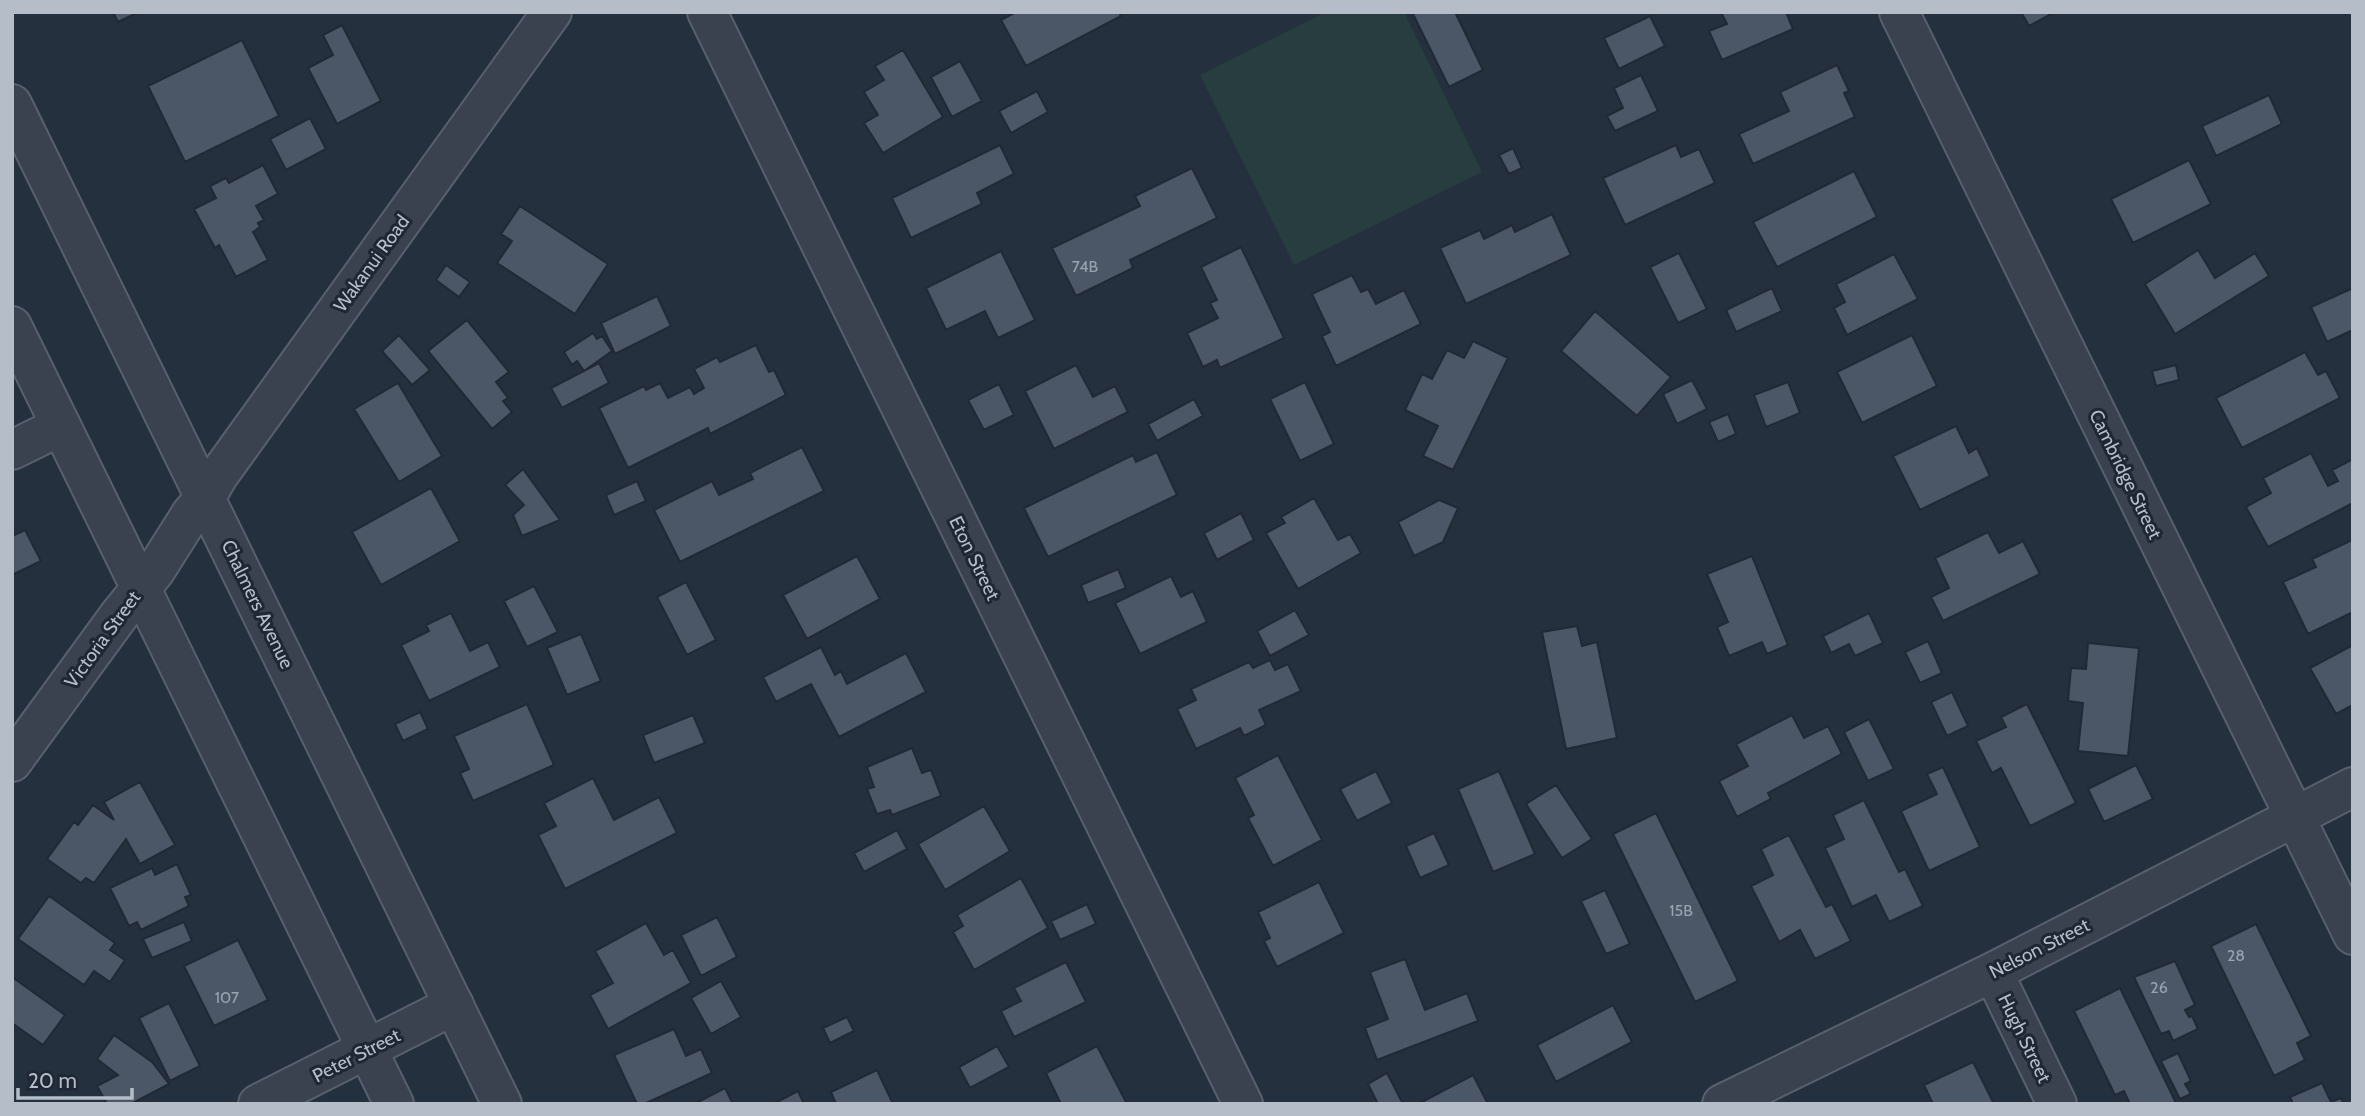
<svg xmlns="http://www.w3.org/2000/svg" width="2365" height="1116" font-family="Cabin,sans-serif">
<style>
.green{fill:#273d3f}
.building{fill:#4b5767;stroke:#202935;stroke-width:2}
.lines{fill:none;stroke-linecap:round;stroke-linejoin:round}
.minor-casing{stroke:#57606c;stroke-width:42}
.tertiary-casing{stroke:#57606c;stroke-width:42}
.minor{stroke:#39424e;stroke-width:38}
.tertiary{stroke:#39424e;stroke-width:38}
.labels{text-anchor:middle;stroke-width:6;stroke-linejoin:round;paint-order:stroke}
.number-label{font-size:16px;fill:#9aa4b0}
.street-label{font-size:19px;fill:#b5bdc9;stroke:#1e2733}
</style>
<rect width="100%" height="100%" fill="#25303e"/>
<path class="green" d="M1326,12H1404L1482,172L1294,265L1200,75Z"/>
<path class="building" d="M113,12H139L118,22Z
M1016,12H1119L1121,16L1026,66L1001,20Z
M1412,12H1455L1483,70L1449,87Z
M1721,12H1786L1793,29L1722,60L1709,31L1727,24Z
M2021,12H2055L2029,26Z
M1650,16L1665,46L1619,69L1604,38Z
M342,25L381,101L337,124L308,68L333,55L323,35Z
M242,40L279,116L185,162L148,86Z
M903,50L943,117L883,153L864,123L878,115L864,92L884,80L875,66Z
M960,61L982,101L952,117L931,77Z
M1837,65L1849,91L1844,93L1855,117L1753,164L1739,134L1789,111L1780,92Z
M1641,75L1658,111L1615,131L1607,116L1623,108L1614,88Z
M1037,91L1048,112L1011,133L999,111Z
M2269,95L2282,124L2216,156L2202,126Z
M310,118L326,149L286,170L270,139Z
M1000,145L1014,174L977,193L982,204L911,238L892,198Z
M1676,145L1681,157L1699,149L1715,183L1625,225L1603,178Z
M1513,148L1522,168L1509,174L1499,155Z
M2189,160L2211,204L2133,243L2111,199Z
M263,165L278,194L256,206L264,220L258,223L260,227L253,232L268,260L236,277L219,245L215,248L194,209L216,198L210,186L226,178L229,183Z
M1192,168L1217,218L1130,260L1133,268L1076,296L1052,248L1140,206L1135,196Z
M1854,171L1877,217L1777,267L1753,222Z
M520,206L608,264L575,314L497,263L512,241L501,234Z
M1552,214L1571,255L1466,304L1440,248L1480,230L1484,239L1512,225L1515,232Z
M1241,247L1284,338L1220,368L1217,360L1203,367L1187,333L1218,318L1210,303L1217,300L1201,267Z
M2198,250L2215,278L2255,253L2269,276L2175,334L2145,284Z
M1001,251L1035,320L998,338L985,311L946,330L926,288Z
M1679,253L1707,309L1678,323L1650,267Z
M1894,254L1918,299L1847,335L1834,308L1845,302L1836,284Z
M446,265L470,282L459,297L436,280Z
M1352,275L1361,292L1368,289L1376,304L1404,290L1421,324L1336,366L1322,336L1330,332L1312,294Z
M1772,288L1782,311L1736,332L1726,310Z
M2353,288V330L2327,342L2311,307Z
M657,296L671,326L615,354L601,323Z
M1595,311L1671,377L1637,416L1561,351Z
M467,320L509,372L496,382L508,398L503,401L512,412L492,429L428,351Z
M593,333L597,339L602,336L612,351L584,371L577,361L572,365L564,352Z
M399,335L430,370L412,385L382,351Z
M1912,335L1937,386L1862,423L1837,372Z
M1473,341L1508,358L1453,470L1423,456L1438,426L1405,410L1422,374L1432,379L1447,350L1464,358Z
M756,345L769,372L774,370L786,395L710,434L708,428L628,468L599,408L644,386L646,390L660,383L668,398L690,387L694,394L704,388L694,369L717,357L720,362Z
M2305,352L2318,375L2326,371L2340,398L2242,448L2216,398Z
M599,363L609,383L562,408L551,388Z
M1076,365L1093,397L1115,386L1128,412L1054,449L1025,391Z
M2176,365L2179,380L2156,386L2152,371Z
M1692,380L1707,409L1677,424L1663,394Z
M1305,382L1334,444L1300,461L1270,399Z
M1788,382L1800,413L1766,427L1754,395Z
M398,383L442,456L399,482L354,409Z
M999,384L1014,415L984,430L968,400Z
M1194,399L1203,416L1157,441L1148,424Z
M1728,414L1736,434L1718,442L1709,422Z
M1956,426L1969,453L1977,448L1990,476L1920,510L1893,456Z
M802,447L824,491L680,562L654,510L712,481L719,495L753,479L750,473Z
M1157,452L1177,495L1048,557L1024,508L1133,455L1136,462Z
M2311,453L2328,486L2338,481L2332,470L2353,459V503L2268,547L2246,507L2271,493L2263,478Z
M523,469L560,520L522,536L513,515L524,505L505,485Z
M637,481L646,501L614,515L606,495Z
M431,488L460,541L381,585L352,532Z
M1314,498L1338,540L1350,534L1361,553L1298,589L1266,533L1285,523L1281,517Z
M1439,500L1458,508L1443,542L1414,556L1398,522Z
M1241,513L1254,540L1217,560L1204,533Z
M25,530L41,561L12,575V536Z
M1988,532L1999,553L2023,541L2040,574L1943,621L1931,597L1949,588L1935,558Z
M2352,540L2353,612L2308,634L2283,582L2316,567L2312,559Z
M857,556L880,599L807,639L783,595Z
M1752,556L1788,645L1767,654L1762,642L1729,656L1717,627L1728,622L1707,574Z
M1118,569L1126,588L1088,603L1081,585Z
M1171,576L1181,597L1193,591L1207,622L1140,654L1115,603Z
M686,582L716,640L687,655L657,597Z
M534,586L558,632L527,647L504,601Z
M1295,610L1309,635L1270,656L1257,631Z
M451,613L470,651L488,642L500,667L429,701L401,645L429,631L426,625Z
M1869,613L1883,643L1855,656L1849,644L1831,653L1823,636Z
M1577,626L1582,646L1597,642L1617,738L1566,749L1542,632Z
M581,634L601,681L567,695L547,648Z
M1928,641L1942,673L1920,683L1905,652Z
M2088,643L2139,648L2128,756L2078,751L2083,703L2068,701L2071,668L2086,669Z
M2353,645V705L2336,714L2310,668Z
M821,647L835,675L841,671L847,684L906,653L926,692L839,737L811,684L776,702L763,677Z
M1270,660L1275,670L1288,664L1301,691L1259,710L1266,725L1244,736L1240,728L1196,749L1177,709L1196,700L1191,689L1249,662L1253,668Z
M1952,692L1968,726L1947,736L1931,702Z
M527,704L554,765L473,801L460,773L469,769L454,736Z
M2027,704L2076,803L2030,826L2001,768L1992,773L1976,741L2006,727L2001,717Z
M420,712L428,729L403,741L395,724Z
M693,715L705,743L654,763L643,735Z
M1792,715L1804,738L1828,726L1842,754L1768,793L1771,799L1737,817L1719,781L1748,766L1736,744Z
M1869,719L1894,769L1868,781L1844,732Z
M912,748L922,773L931,770L941,796L892,815L890,810L877,814L867,789L874,787L867,767Z
M1278,755L1322,840L1273,866L1248,818L1254,815L1235,778Z
M2136,765L2153,799L2104,822L2088,789Z
M1943,767L1980,847L1929,871L1901,811L1937,794L1927,774Z
M1376,771L1392,803L1357,821L1340,789Z
M1499,771L1535,854L1493,872L1458,789Z
M593,778L614,820L659,797L677,833L565,889L538,835L556,826L544,803Z
M140,782L175,845L140,864L126,839L94,883L86,878L81,883L47,859L74,822L78,825L93,805L114,820L104,802Z
M1556,785L1592,839L1562,858L1526,804Z
M1864,800L1899,872L1905,869L1923,906L1889,922L1876,895L1852,907L1825,848L1844,839L1833,815Z
M984,806L1010,851L945,890L918,844Z
M1656,813L1738,981L1695,1002L1613,834Z
M897,830L907,849L864,872L854,853Z
M1434,833L1449,865L1420,878L1406,846Z
M1789,835L1826,907L1832,904L1851,941L1815,959L1800,930L1779,942L1751,886L1773,875L1761,849Z
M177,864L191,895L185,897L189,906L141,930L137,922L129,926L110,888L152,868L155,875Z
M1021,878L1048,928L974,970L953,932L963,926L957,915Z
M1319,882L1344,933L1277,967L1264,941L1270,938L1258,912Z
M1605,890L1630,944L1606,954L1581,901Z
M49,896L115,943L110,950L125,960L110,982L94,971L84,985L18,939Z
M1087,904L1096,924L1060,940L1051,921Z
M717,917L737,957L701,976L681,935Z
M184,922L192,941L152,958L143,939Z
M646,923L664,955L673,950L691,983L608,1029L590,995L613,983L595,951Z
M2256,924L2311,1036L2297,1043L2305,1060L2274,1076L2211,946Z
M238,940L268,1000L214,1026L184,966Z
M1405,959L1425,1010L1467,993L1478,1021L1377,1060L1365,1028L1388,1019L1370,972Z
M2175,961L2195,1005L2185,1010L2189,1017L2192,1016L2198,1029L2173,1041L2169,1031L2161,1034L2134,977Z
M1066,962L1086,1002L1014,1037L1001,1011L1021,1001L1014,988Z
M12,977L65,1015L43,1045L12,1023Z
M721,981L741,1017L711,1034L691,998Z
M2120,988L2176,1103L2173,1104H2130L2124,1091L2115,1095L2074,1011Z
M169,1003L200,1066L170,1081L139,1018Z
M1613,1005L1632,1042L1556,1082L1537,1045Z
M847,1017L854,1031L830,1043L823,1028Z
M674,1029L686,1056L701,1049L712,1073L644,1104H637L614,1055Z
M114,1035L152,1062L169,1084L131,1104H107L97,1086L118,1075L97,1059Z
M997,1046L1009,1067L970,1088L959,1067Z
M1097,1046L1127,1104H1061L1046,1073Z
M2178,1053L2191,1081L2185,1084L2191,1094L2180,1099L2161,1061Z
M1973,1062L1994,1104H1933L1924,1085Z
M877,1070L893,1104H836L831,1092Z
M1387,1073L1403,1104H1378L1368,1084Z
M1473,1075L1488,1104H1418Z
M2322,1083L2331,1102L2341,1098L2344,1104H2293L2290,1097Z
M725,1088L733,1104H694Z
M798,1091L804,1104H773Z"/>
<g class="lines">
<defs>
<path id="minor" d="M707,12L1243,1104
M1899,12L2353,935
M12,450L61,426
M12,762L120,614L155,571L191,514L206,497L218,476L552,12
M1993,972L2057,1104
M258,1104L454,1005
M1722,1104L1993,972L2353,787"/>
<path id="tertiary" d="M12,104L502,1104
M12,326L394,1104"/>
</defs>
<use href="#minor" class="minor-casing"/>
<use href="#tertiary" class="tertiary-casing"/>
<use href="#minor" class="minor"/>
<use href="#tertiary" class="tertiary"/>
</g>
<g class="labels">
<g class="number-label">
<text x="1085" y="272">74B</text>
<text x="1681" y="916">15B</text>
<text x="2236" y="961">28</text>
<text x="2159" y="993">26</text>
<text x="227" y="1003">107</text>
</g>
<g class="street-label">
<text transform="translate(371 263) rotate(-54)" y="7">Wakanui Road</text>
<text transform="translate(2126 474) rotate(64)" y="7">Cambridge Street</text>
<text transform="translate(975 558) rotate(64)" y="7">Eton Street</text>
<text transform="translate(258 604) rotate(64)" y="7">Chalmers Avenue</text>
<text transform="translate(102 639) rotate(-54)" y="7">Victoria Street</text>
<text transform="translate(2039 948) rotate(-27)" y="7">Nelson Street</text>
<text transform="translate(2025 1038) rotate(64)" y="7">Hugh Street</text>
<text transform="translate(356 1055) rotate(-27)" y="7">Peter Street</text>
</g>
</g>
<rect width="2365" height="1116" fill="none" stroke="#b5bdc9" stroke-width="28"/>
<path d="M18 1088v10h114v-10" fill="none" stroke="#b5bdc9" stroke-width="3.5"/>
<text x="28" y="1088" font-size="21" fill="#b5bdc9" stroke="#1e2733" stroke-width="5" paint-order="stroke">20 m</text>
</svg>
